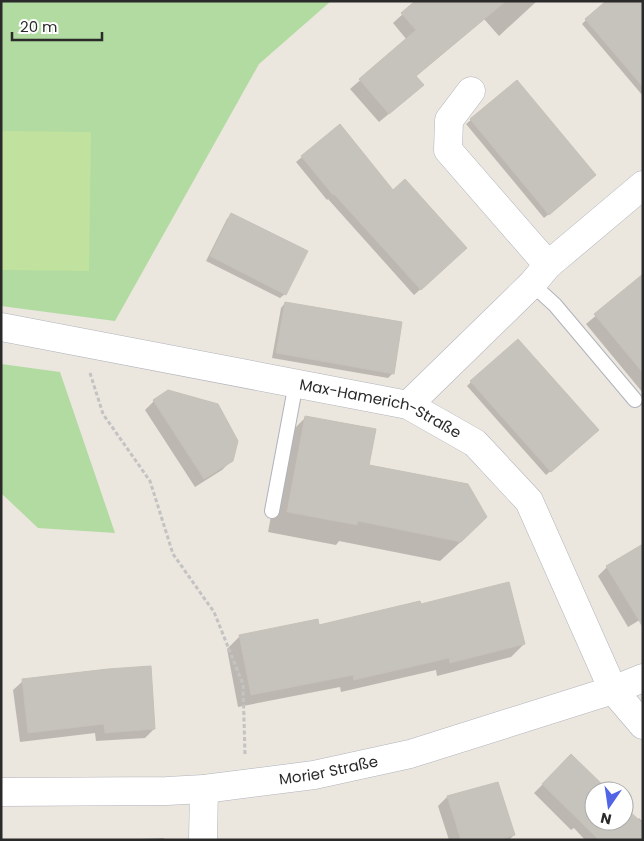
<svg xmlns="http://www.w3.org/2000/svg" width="644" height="841" font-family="Poppins,sans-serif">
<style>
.green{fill:#b1dba1}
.pitch{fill:#c1e19e}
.shadow{fill:#0003}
.building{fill:#c6c3bd;stroke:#c6c1b8}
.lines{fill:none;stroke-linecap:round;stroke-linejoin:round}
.service-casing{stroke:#b1b3bc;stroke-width:16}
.minor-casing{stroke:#b1b3bc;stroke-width:29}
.secondary-casing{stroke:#b1b3bc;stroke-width:29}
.path{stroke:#c3c3c3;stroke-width:3;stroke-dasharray:4 2.5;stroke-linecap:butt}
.service{stroke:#fff;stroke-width:14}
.minor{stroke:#fff;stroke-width:28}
.secondary{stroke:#fff;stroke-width:28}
.labels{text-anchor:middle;stroke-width:5;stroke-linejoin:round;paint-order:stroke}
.street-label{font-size:15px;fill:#2a2a2a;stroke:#fff}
</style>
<rect width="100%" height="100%" fill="#ebe6de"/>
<path class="green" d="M1,1H331L259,64L115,321L1,306Z
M1,364L60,372L115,533L38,528L1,493Z"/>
<path class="pitch" d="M1,131L91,132L89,271L1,270Z"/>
<path class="shadow" d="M417,1H537L499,36L484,19L415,77L413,94L379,122L350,89L407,40L393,23Z
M643,1V96L582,24L586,20Z
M517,82L590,180L544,218L466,124Z
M302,157L393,192L460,254L414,295L328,199L327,200L296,162Z
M232,214L285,294L280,298L206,261L227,219Z
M643,276V393L586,324Z
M285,303L393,373L388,378L272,358L281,308Z
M471,382L593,434L546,475L467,386Z
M154,401L232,460L222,470L195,487L145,410Z
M306,417L367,466L466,537L440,561L339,541L336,545L268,532L286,437Z
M607,567L643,618L628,627L598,576Z
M420,605L524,644L511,657L437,676L436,670L341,692L340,687L238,707L227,649L240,636L318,626Z
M23,681L154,729L145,738L96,741L95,733L20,742L13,690Z
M571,756L607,791H594V821L637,820L639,818L643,822V840H585L574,828L571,830L534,793Z
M447,797L514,835L509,840H449L438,806Z
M164,838V840H114Z"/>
<path class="building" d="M415,1H506L416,76L424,85L389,114L359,79L416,30L401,13Z
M606,1H643V87L585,19Z
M517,80L596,175L549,215L470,119Z
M340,124L393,190L405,179L467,248L421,290L334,194L333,195L301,156Z
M231,213L308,251L286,295L210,256Z
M643,274V373L594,314Z
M285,302L402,322L394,374L276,353Z
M518,339L599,430L551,472L470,381Z
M168,390L218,404L238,441L233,461L204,479L153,400Z
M305,416L376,429L369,465L468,484L487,517L461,542L358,521L357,525L287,512Z
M643,544V627L606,566Z
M509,582L525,644L450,663L449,658L354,680L353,675L251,695L239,635L318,619L319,625L420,601L421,604Z
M151,666L155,729L105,733L104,724L28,733L22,679L108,669Z
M571,754L609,791H594V821H624V806L643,824V840H599L542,784Z
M498,782L515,835L498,840H461L447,796Z"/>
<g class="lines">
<defs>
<path id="service" d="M532,284L555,305L635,400
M272,511L296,383"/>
<g id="minor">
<path d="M471,91L449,120L448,150L548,265"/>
<path id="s1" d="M1,327L408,405L475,443L529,501L613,690L643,725"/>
<path d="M408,405L532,284L548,265L643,185"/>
<path d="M203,840L204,789"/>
</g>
<g id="secondary">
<path id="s2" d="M1,792L167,791L204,789L314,775L410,754L613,690L643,678"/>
</g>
</defs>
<use href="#service" class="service-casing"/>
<use href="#minor" class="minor-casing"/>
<use href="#secondary" class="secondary-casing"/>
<path class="path" d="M90,373L103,414L150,481L173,554L214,612L243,684L245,755"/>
<use href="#service" class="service"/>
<use href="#minor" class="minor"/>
<use href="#secondary" class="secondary"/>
</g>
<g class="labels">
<g class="street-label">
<text dy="5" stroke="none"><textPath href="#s1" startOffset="389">Max-Hamerich-Straße</textPath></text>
<text dy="5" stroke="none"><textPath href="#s2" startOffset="329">Morier Straße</textPath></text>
</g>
</g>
<rect width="644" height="841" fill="none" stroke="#2a2a2a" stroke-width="5"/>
<g transform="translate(609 806) rotate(193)"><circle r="24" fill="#ffffff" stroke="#aaaaaa"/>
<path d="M0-4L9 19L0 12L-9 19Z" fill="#5064e5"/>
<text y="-8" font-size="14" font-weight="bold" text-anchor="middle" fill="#2a2a2a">N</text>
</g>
<path d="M12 32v8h90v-8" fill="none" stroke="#2a2a2a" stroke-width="2.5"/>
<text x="20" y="32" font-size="15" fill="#2a2a2a" stroke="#ffffff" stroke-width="4" paint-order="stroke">20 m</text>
</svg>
